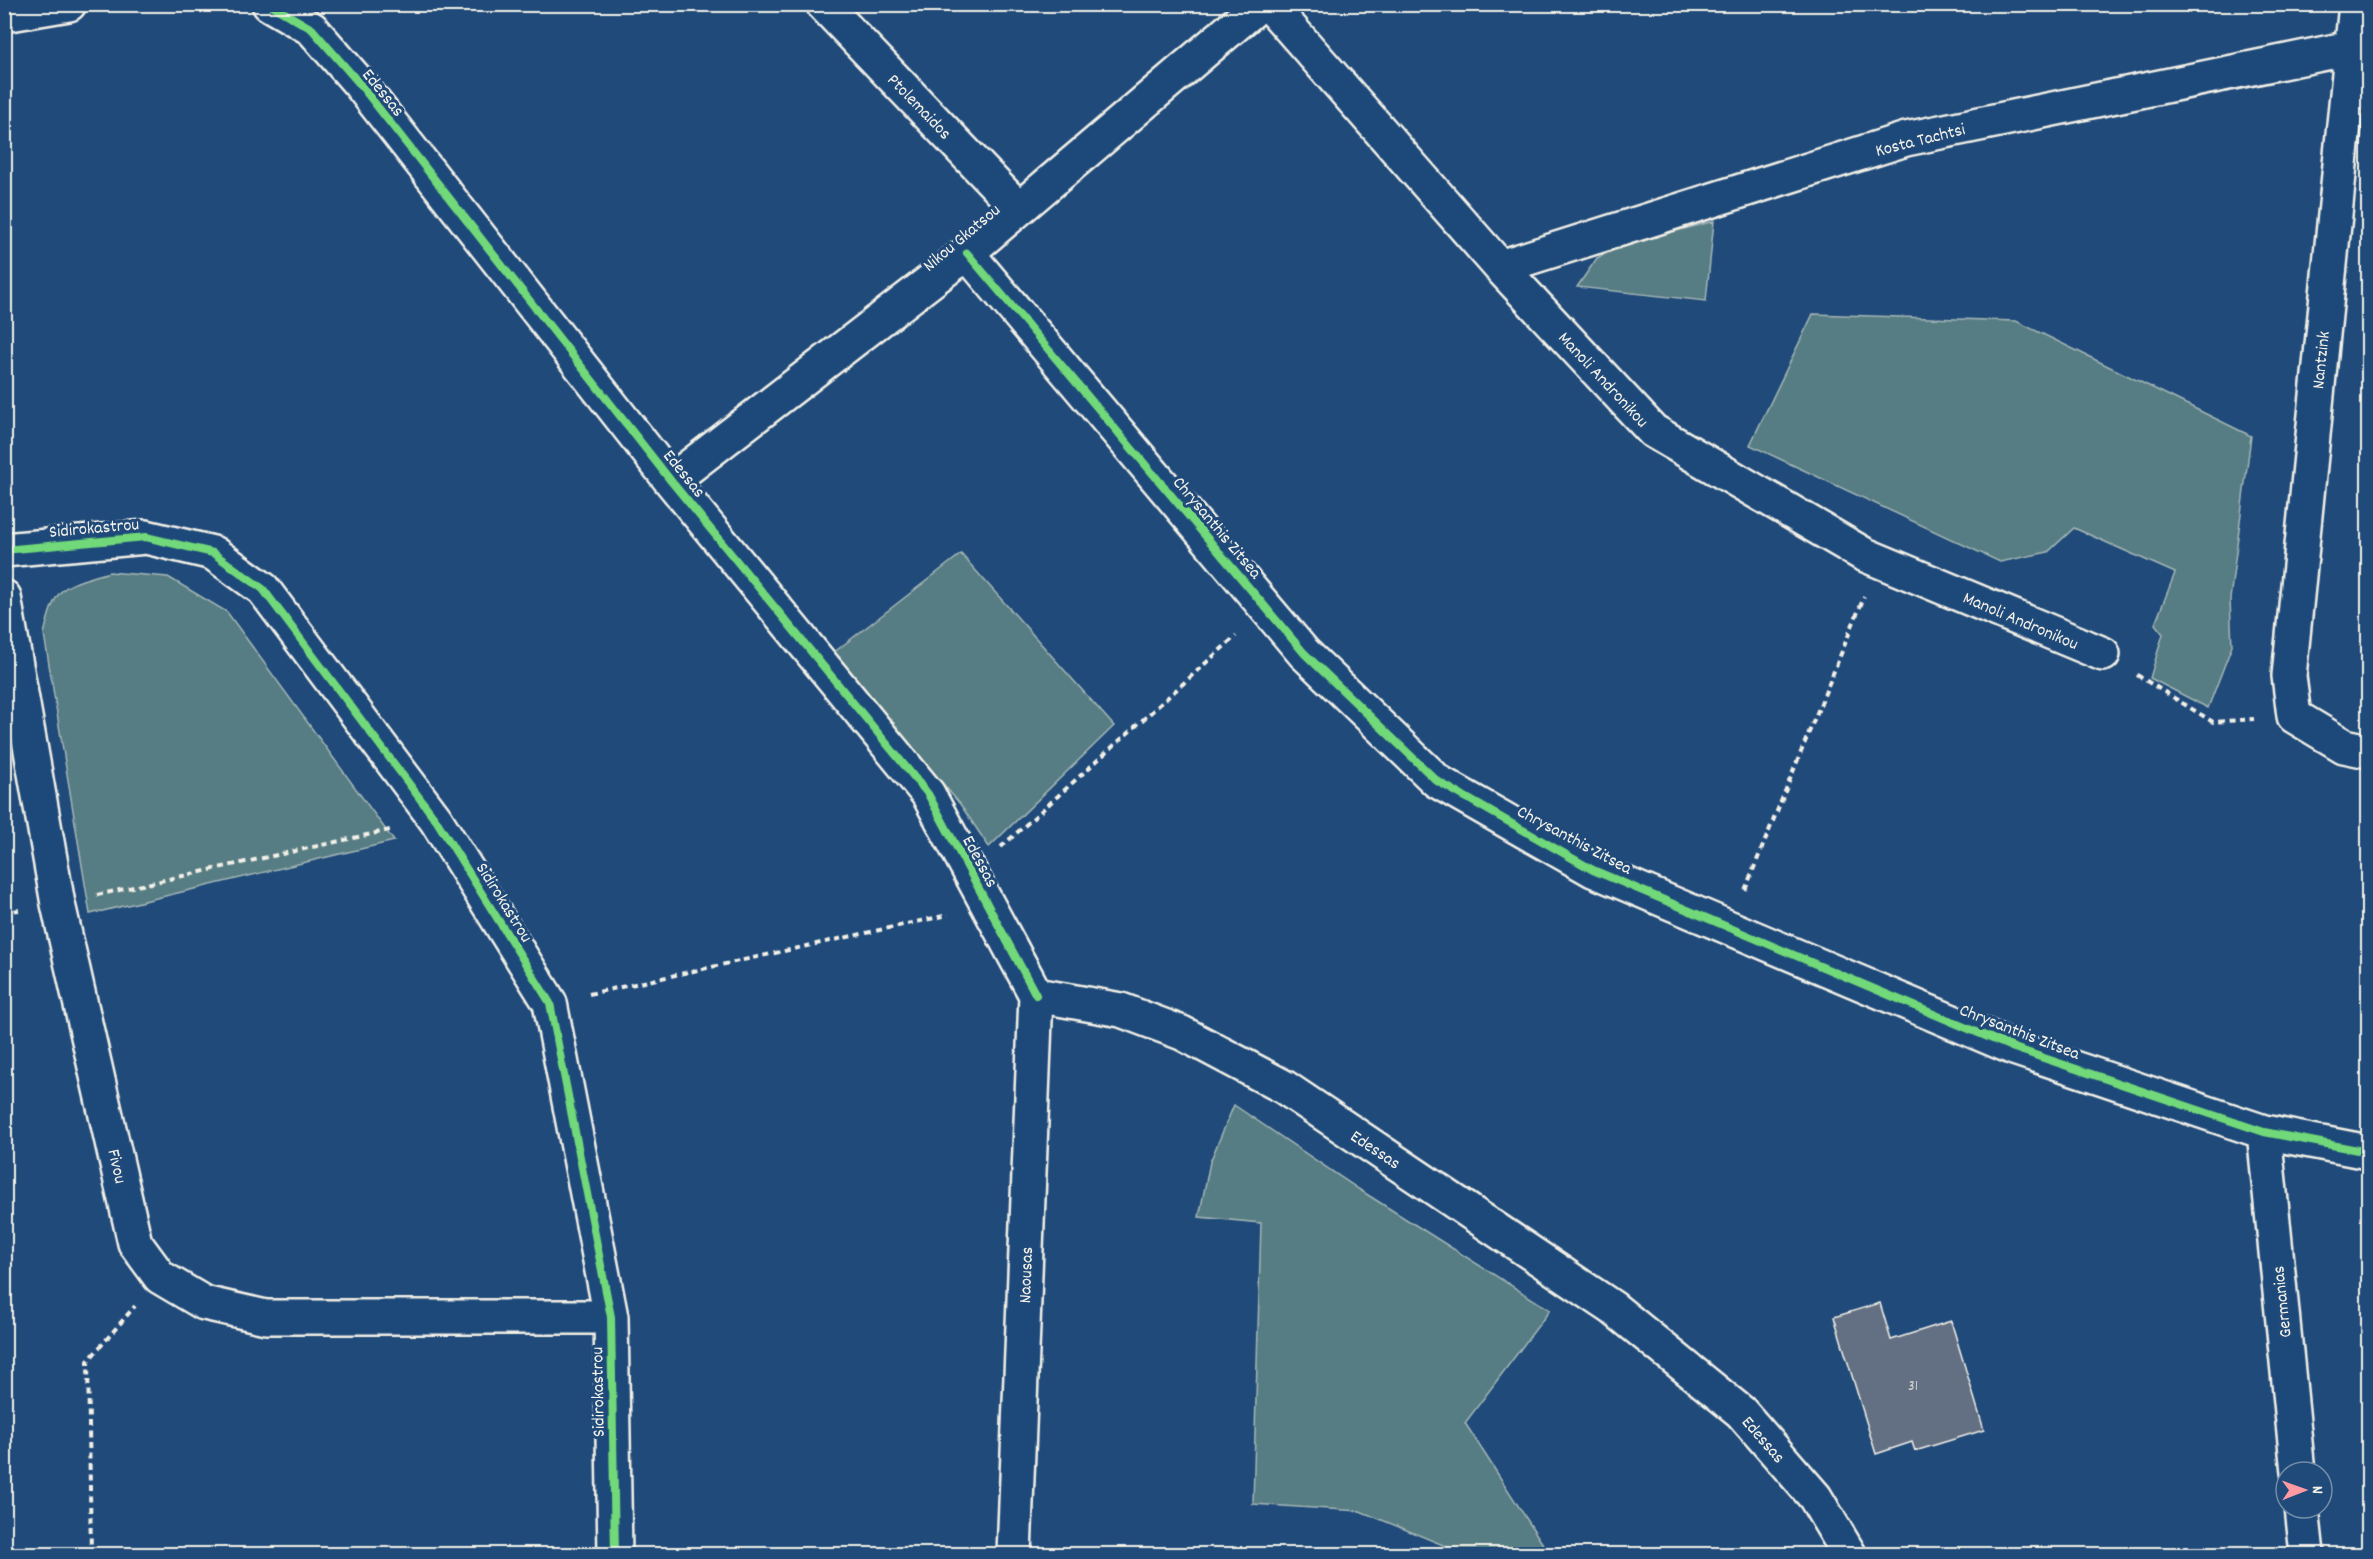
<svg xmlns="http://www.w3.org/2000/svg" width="2373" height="1559" font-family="Dekko,sans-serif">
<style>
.green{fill:#577d83;stroke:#a6b7b6;stroke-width:1.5}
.building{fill:#646f83;stroke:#f4f1e8;stroke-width:1.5}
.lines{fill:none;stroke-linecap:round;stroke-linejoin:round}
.street-casing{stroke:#f4f1e8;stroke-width:38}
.path{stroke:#f4f1e8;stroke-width:4;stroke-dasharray:6 4.5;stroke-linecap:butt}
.street{stroke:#1f4a7a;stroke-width:33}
.cycleway-casing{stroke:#1f4a7a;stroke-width:11}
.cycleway{stroke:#71d979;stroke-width:8}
.labels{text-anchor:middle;stroke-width:6;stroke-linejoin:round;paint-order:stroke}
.number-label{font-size:15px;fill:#d0d0cf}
.street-label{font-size:18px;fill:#f4f1e8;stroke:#1f4a7a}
</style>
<rect width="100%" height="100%" fill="#1f4a7a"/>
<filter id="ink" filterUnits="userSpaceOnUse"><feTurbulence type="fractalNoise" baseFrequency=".0167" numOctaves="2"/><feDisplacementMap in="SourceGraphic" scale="12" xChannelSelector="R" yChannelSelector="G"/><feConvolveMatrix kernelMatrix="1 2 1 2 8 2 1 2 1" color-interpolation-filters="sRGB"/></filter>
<g filter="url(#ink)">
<path class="green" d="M1714,221L1706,301L1577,287L1597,258L1624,245Z
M1813,314L2016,321L2251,436L2230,599L2232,646L2208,708L2150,678L2163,634L2155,624L2175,573L2074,528L2048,552L2000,562L1750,445Z
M961,554L1114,726L989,847L960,804L833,653Z
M109,572L168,577L227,612L394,841L90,914L44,634C56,583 62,587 109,572Z
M1234,1105L1360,1190L1550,1310L1465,1423L1544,1546L1523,1554H1465L1360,1511L1253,1504L1261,1223L1199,1217L1210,1162Z"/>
<path class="building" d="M1880,1303L1891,1340L1951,1321L1984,1430L1915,1451L1912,1442L1876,1454L1834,1317Z"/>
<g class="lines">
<defs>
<path id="street" d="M269,4L312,29L359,83L671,481L928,794L1036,995
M823,4L1018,208
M1269,4L1500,267L1653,431L1863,554L2103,654
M2356,4L2289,676L2294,716L2344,746L2368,751
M4,15L69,4
M967,253L1304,653L1437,781L1593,870L2014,1048L2264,1132L2368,1152
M1500,267L1906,139L2350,48
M671,481L967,253L1260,4
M4,550L146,537L213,553L263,589L436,820L550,1003L611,1317L615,1554
M4,597L58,904L135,1243L160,1277L204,1303L266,1317H611
M1036,995L1121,1010L1182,1033L1284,1087L1613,1308L1741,1412L1815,1497L1849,1554
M2264,1132L2298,1472
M2302,1508L2307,1554
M1014,1554L1036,995"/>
</defs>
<use href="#street" class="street-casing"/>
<path class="path" d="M2137,675L2213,722L2254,719
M1001,847L1236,636
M1745,890L1864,597
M97,895L394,829
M4,912L19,910
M589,994L948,915
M91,1554L88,1361L135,1306"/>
<use href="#street" class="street"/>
<defs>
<path id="cycleway" d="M269,4L312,29L359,83L671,481L928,794L1036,995
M967,253L1304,653L1437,781L1593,870L2014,1048L2264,1132L2368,1152
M4,550L146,537L213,553L263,589L436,820L550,1003L611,1317L615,1554"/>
</defs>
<use href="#cycleway" class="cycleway-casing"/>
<use href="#cycleway" class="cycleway"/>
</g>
</g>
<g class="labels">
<g class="number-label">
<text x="1913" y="1390">31</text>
</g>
<g class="street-label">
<text transform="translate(384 92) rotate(51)" y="6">Edessas</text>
<text transform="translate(920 106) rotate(46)" y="6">Ptolemaidos</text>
<text transform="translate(1920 139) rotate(-14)" y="6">Kosta Tachtsi</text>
<text transform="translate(961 237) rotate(-40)" y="6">Nikou Gkatsou</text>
<text transform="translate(2320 360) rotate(-84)" y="6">Nantzink</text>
<text transform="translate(1604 379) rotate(47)" y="6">Manoli Andronikou</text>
<text transform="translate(685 473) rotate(51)" y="6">Edessas</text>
<text transform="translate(94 527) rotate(-5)" y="6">Sidirokastrou</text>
<text transform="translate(1218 527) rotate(50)" y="6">Chrysanthis Zitsea</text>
<text transform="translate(2021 620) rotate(23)" y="6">Manoli Andronikou</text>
<text transform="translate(1575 839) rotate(28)" y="6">Chrysanthis Zitsea</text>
<text transform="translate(981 861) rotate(62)" y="6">Edessas</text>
<text transform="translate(505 902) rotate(58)" y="6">Sidirokastrou</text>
<text transform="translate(2020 1031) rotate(21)" y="6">Chrysanthis Zitsea</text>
<text transform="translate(1376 1149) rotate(34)" y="6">Edessas</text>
<text transform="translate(118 1166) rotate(77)" y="6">Fivou</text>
<text transform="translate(1025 1275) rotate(-88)" y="6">Naousas</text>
<text transform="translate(2281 1302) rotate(-96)" y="6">Germanias</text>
<text transform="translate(597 1392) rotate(-91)" y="6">Sidirokastrou</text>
<text transform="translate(1764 1439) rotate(49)" y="6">Edessas</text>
</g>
</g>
<rect width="2373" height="1559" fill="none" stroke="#1f4a7a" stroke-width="24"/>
<rect x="12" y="12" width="2349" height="1535" fill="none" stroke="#f4f1e8" stroke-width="2" filter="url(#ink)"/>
<g transform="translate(2304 1490) rotate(89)"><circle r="28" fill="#1f4a7a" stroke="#748da6" stroke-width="1.5"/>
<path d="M0-4.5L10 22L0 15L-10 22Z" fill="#ff9aa2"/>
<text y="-9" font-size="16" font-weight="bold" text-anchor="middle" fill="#f4f1e8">N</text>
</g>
</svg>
